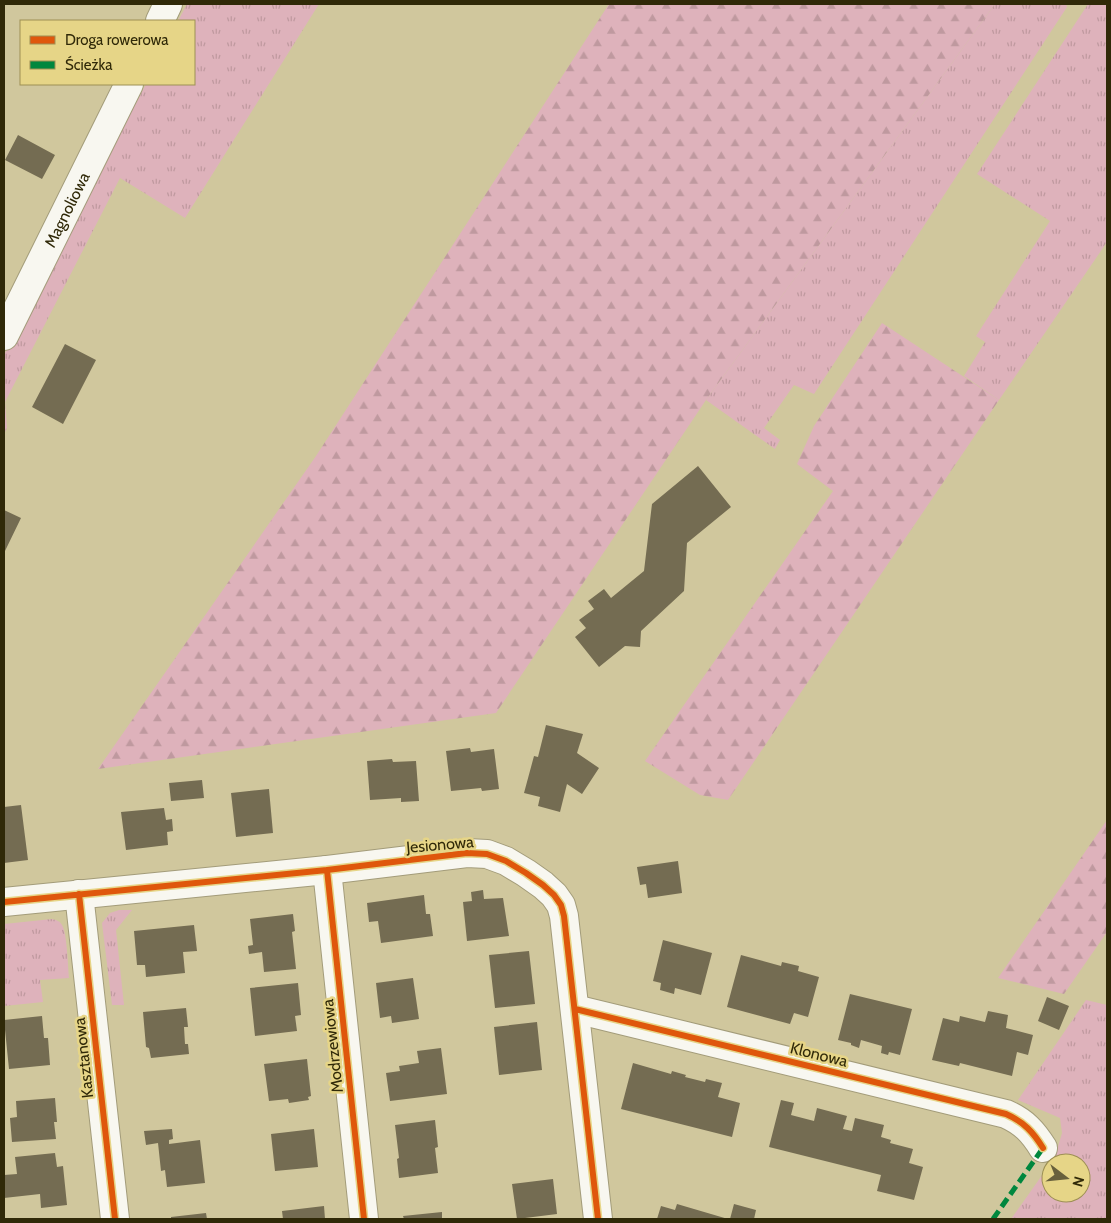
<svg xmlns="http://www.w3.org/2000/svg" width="1111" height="1223" font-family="Cabin,sans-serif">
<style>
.grass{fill:url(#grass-tufts);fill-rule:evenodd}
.forest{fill:url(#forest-firs)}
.building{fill:#746c52}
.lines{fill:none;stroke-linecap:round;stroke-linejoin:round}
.street-casing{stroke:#a39c7a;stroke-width:30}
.street{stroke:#f8f7f0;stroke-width:28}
.quiet{stroke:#00873e;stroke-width:5;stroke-dasharray:10 5;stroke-linecap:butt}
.cycleway-casing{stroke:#e6d587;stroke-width:9}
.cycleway{stroke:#df570c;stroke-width:6}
.labels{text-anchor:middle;stroke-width:5;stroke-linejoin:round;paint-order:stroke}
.street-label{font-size:16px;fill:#302908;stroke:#e6d587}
</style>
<defs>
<pattern id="grass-tufts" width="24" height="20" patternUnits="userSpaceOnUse" patternTransform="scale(1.25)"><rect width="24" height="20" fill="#deb2bb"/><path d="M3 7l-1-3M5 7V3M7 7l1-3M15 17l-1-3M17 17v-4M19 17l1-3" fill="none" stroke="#bf999f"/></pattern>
<pattern id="forest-firs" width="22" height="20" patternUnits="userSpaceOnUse" patternTransform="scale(1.25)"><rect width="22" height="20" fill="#deb2bb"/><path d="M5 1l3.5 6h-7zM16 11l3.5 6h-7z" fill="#bf999f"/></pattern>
</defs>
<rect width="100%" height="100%" fill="#d0c79d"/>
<path class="grass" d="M187,4H319L185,218L120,178L5,402L7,428L4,434V355L146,84H194V21H178Z
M995,4H1066L1067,7L814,394L794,385L764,428L780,440L775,449L706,400Z
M1088,4H1107V242L999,400L964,376L985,342L976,336L1050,221L977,174Z
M119,910H132L116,930L124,1005H112L102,923L110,913Z
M52,919C56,920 60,921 62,925C67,933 68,966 69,978L40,980L43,1002L4,1006V924Z
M1086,1000L1107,1005V1219H1011L1055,1157L1062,1133L1060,1118L1018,1100ZM1051,1163H1081V1193H1051Z"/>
<path class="forest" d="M609,4H995L706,400L496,713L98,769L316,456Z
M882,323L999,400L728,800L700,795L645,761L833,491L797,464L814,426Z
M1107,820V932L1064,994L998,978Z"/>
<path class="building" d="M18,135L55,155L42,179L5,160Z
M65,344L96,360L63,424L32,407Z
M698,466L731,507L687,543L684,591L641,631L640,647L625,646L599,667L575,637L586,628L579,620L594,609L588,601L604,589L611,598L644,571L652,504Z
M4,510L21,518L5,551L4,550Z
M546,725L583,734L577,753L599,768L582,794L567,784L560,812L538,806L540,797L524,793L534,756L538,757Z
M470,748L471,752L494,749L499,789L482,791L481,788L451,791L446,751Z
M392,759L393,762L416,761L419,801L401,802V798L370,800L367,761Z
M202,780L204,798L171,801L169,783Z
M269,789L273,833L236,837L231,793Z
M21,805L28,860L4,863V807Z
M164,808L166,820L172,819L173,831L167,832L168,845L126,850L121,812Z
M678,861L682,893L648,898L646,884L640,885L637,867Z
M483,890L484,899L503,898L509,936L467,941L463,902L472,901L471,892Z
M424,895L426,914H430L433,936L381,943L378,921L369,922L367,903Z
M293,914L295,931L292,932L296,969L264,972L262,952L249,954L248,946L253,945L250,919Z
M194,925L197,951L183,952L185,973L146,977L145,965H137L134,931Z
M663,940L712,953L701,995L675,988L674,994L660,990L661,983L653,981Z
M529,951L535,1004L495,1008L489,955Z
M741,955L781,966L782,962L799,966L798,971L819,977L808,1017L794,1013L790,1024L727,1007Z
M413,978L419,1019L392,1023L391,1016L380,1018L376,983Z
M298,983L301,1015L295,1016L297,1031L255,1036L250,988Z
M850,994L912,1009L900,1055L889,1052L888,1055L881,1053L882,1046L861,1040L859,1048L851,1045V1043L838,1040Z
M1047,997L1069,1006L1059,1030L1038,1021Z
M186,1008L188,1027H184L185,1044H188L189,1054L151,1058L149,1048L146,1047L143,1012Z
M988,1011L1008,1015L1006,1028L1033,1035L1028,1055L1017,1052L1012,1076L960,1063L959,1066L932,1060L943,1018L959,1022L960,1016L985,1022Z
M42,1016L44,1038H48L50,1065L9,1069L4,1020Z
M537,1022L542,1070L499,1075L494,1027Z
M441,1048L447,1094L390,1101L386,1073L400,1071L399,1066L419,1063L417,1051Z
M307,1059L311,1096L308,1097L309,1100L289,1103L288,1099L269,1101L264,1064Z
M633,1063L671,1074L672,1071L686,1075L685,1077L705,1082L706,1079L722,1083L718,1097L740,1103L732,1137L621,1109Z
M55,1098L57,1122H54L56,1139L12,1142L10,1118L17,1117L16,1101Z
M781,1100L794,1103L791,1115L814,1121L817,1108L847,1116L843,1129L852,1131L855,1118L884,1125L881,1137L891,1140L890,1143L913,1149L909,1163L923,1167L914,1200L877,1191L881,1175L769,1147Z
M435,1120L438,1147L435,1148L438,1173L399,1178L397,1159L399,1158L395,1125Z
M172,1129L173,1139L169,1140V1144L200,1140L205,1183L167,1187L165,1170L161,1171L158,1143L146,1145L144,1131Z
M314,1129L318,1167L275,1171L271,1134Z
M55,1153L57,1167L63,1166L67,1205L41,1208L40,1194L4,1198V1175L17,1174L15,1157Z
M553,1179L557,1214L517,1219L512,1184Z
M677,1204L728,1219H657L661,1206L675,1210Z
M734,1204L756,1210L754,1219H730Z
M324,1206L325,1219H283L282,1211Z
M442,1212V1219H404L403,1216Z
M206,1213L207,1219H171V1217Z"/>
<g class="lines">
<defs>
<g id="street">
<path d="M160,21L168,4"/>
<path id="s1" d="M4,336L129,84"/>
<path d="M327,870L364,1219"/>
<path d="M79,894L115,1219"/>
<path d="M4,902L327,870L467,853L487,854L506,861L526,873L543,885L554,895L561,905L564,916L598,1219"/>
<path d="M575,1009L1006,1114C1024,1122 1033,1132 1043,1148"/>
</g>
</defs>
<use href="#street" class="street-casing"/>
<use href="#street" class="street"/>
<path class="quiet" d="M993,1219L1043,1148"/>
<defs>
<path id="cycleway" d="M327,870L364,1219
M79,894L115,1219
M4,902L327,870L467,853L487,854L506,861L526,873L543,885L554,895L561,905L564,916L598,1219
M575,1009L1006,1114C1024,1122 1033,1132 1043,1148"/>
</defs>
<use href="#cycleway" class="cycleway-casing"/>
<use href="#cycleway" class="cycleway"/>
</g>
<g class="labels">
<g class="street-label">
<text dy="6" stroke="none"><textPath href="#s1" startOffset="141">Magnoliowa</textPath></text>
<text transform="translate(440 844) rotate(-5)" y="6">Jesionowa</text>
<text transform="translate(332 1046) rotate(-96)" y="6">Modrzewiowa</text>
<text transform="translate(819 1054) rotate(14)" y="6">Klonowa</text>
<text transform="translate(83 1058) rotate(-96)" y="6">Kasztanowa</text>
</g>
</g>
<rect width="1111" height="1223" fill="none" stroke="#302908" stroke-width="10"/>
<rect x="20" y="20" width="175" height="65" fill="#e6d587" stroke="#9d9054"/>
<rect x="30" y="36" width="25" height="8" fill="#df570c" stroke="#9d9054"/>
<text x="65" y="45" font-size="15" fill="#302908">Droga rowerowa</text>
<rect x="30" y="61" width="25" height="8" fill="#00873e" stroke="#9d9054"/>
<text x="65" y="70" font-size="15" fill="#302908">Ścieżka</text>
<g transform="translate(1066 1178) rotate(106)"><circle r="24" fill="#e6d587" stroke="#9d9054"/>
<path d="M0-4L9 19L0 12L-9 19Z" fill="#68603c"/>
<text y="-8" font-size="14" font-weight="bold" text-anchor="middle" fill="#302908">N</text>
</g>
</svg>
